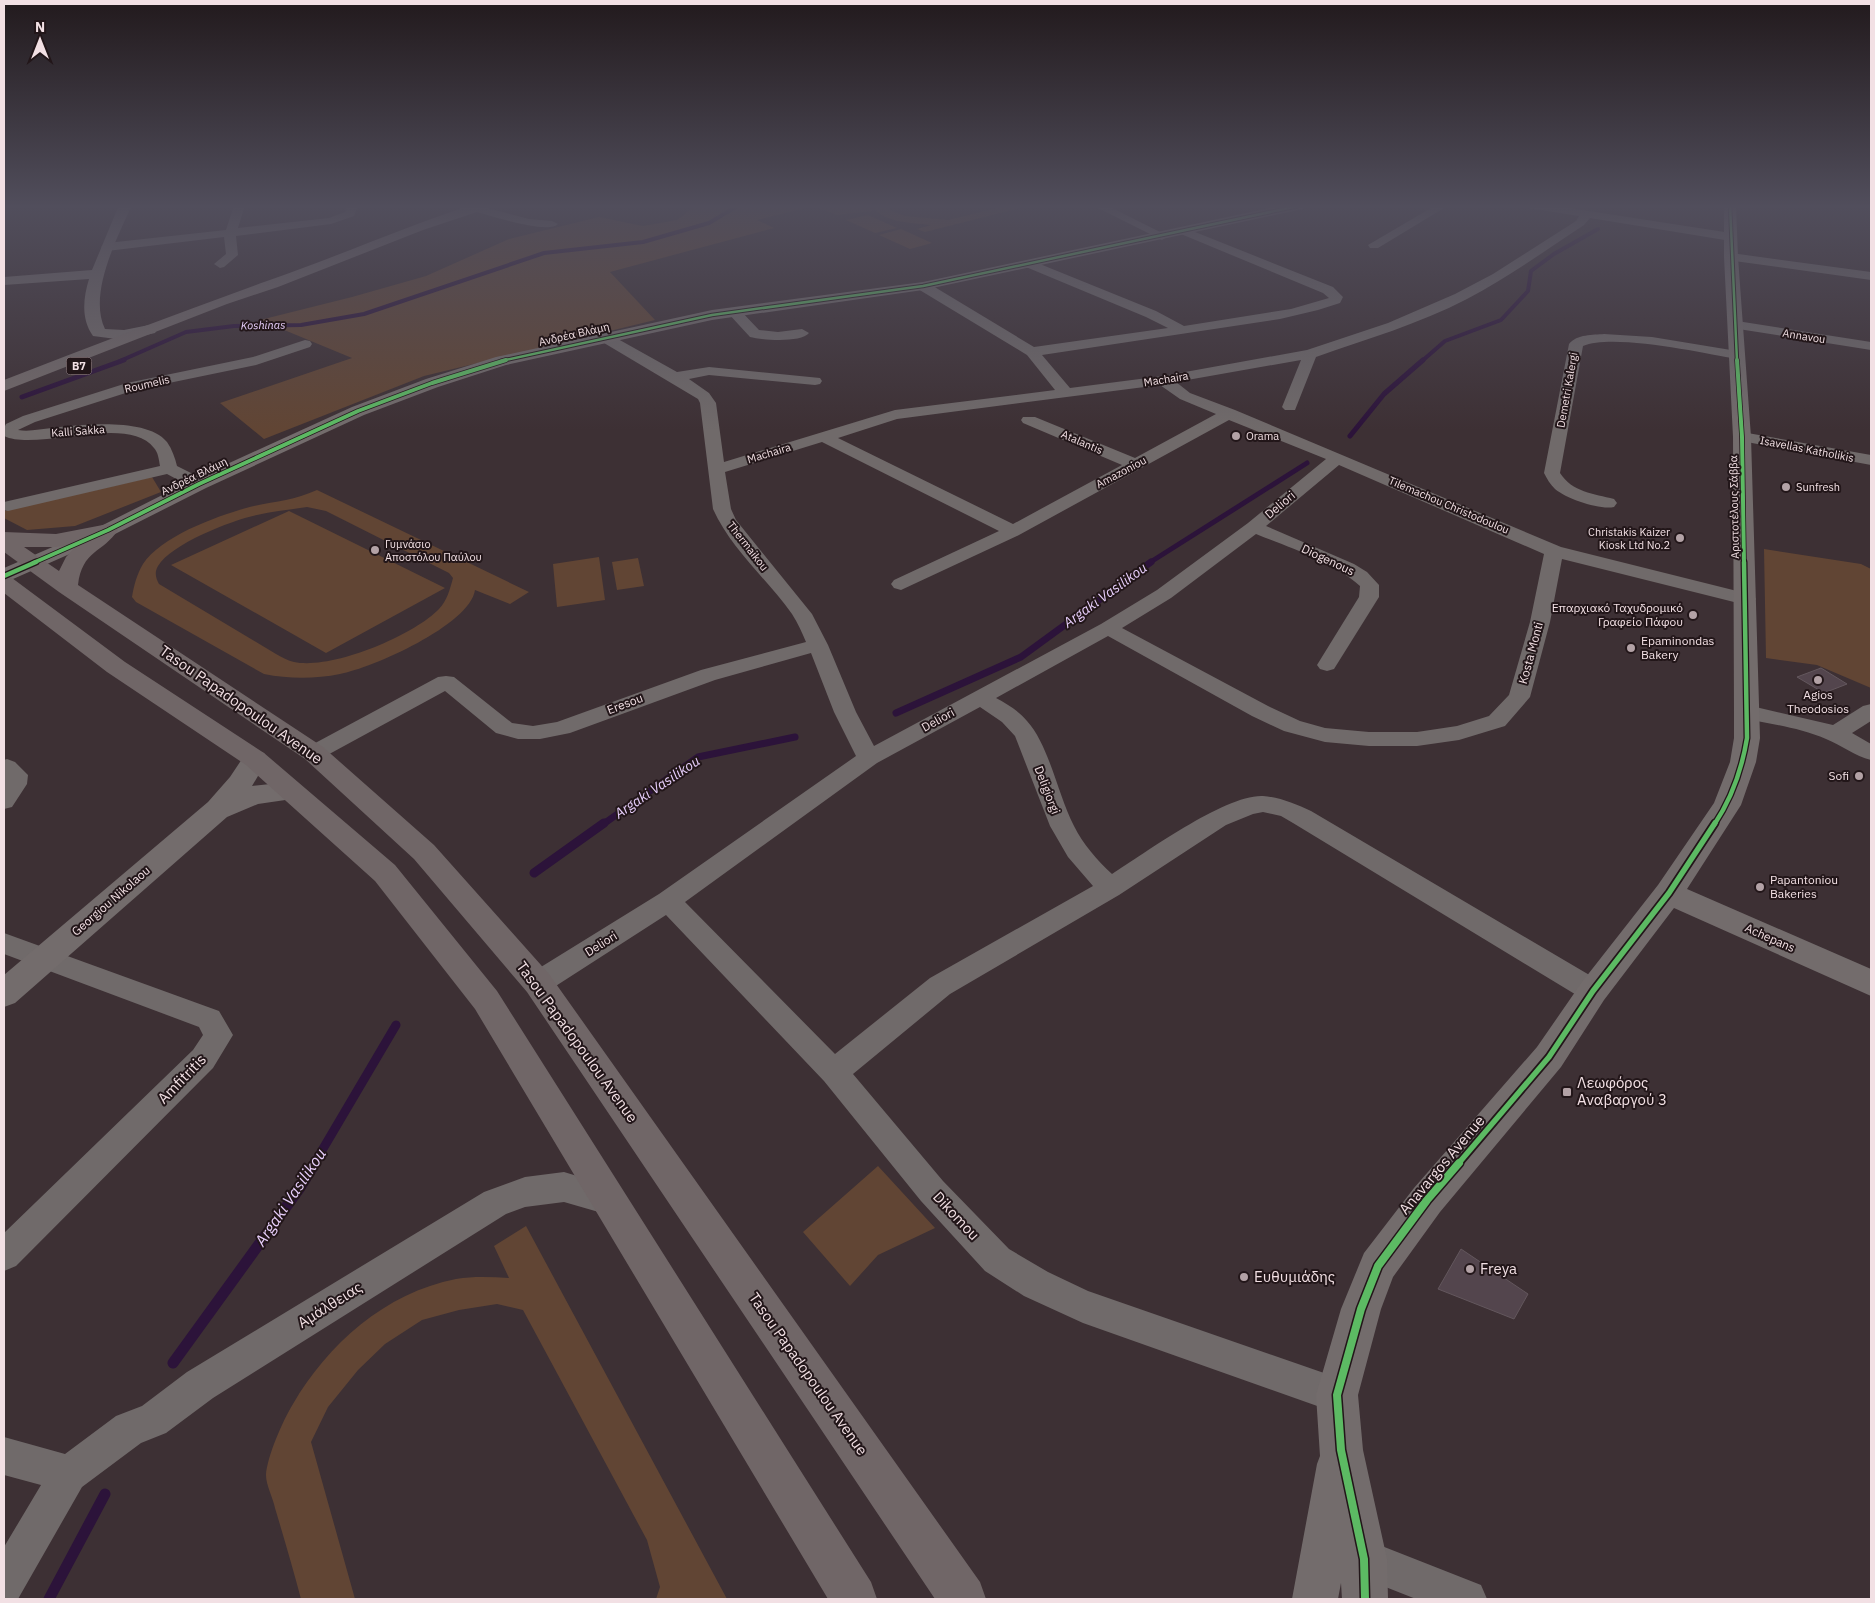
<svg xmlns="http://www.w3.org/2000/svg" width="1875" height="1603" font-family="'IBM Plex Sans',sans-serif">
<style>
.green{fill:#614534;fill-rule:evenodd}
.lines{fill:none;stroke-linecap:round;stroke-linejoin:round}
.stream-far4{stroke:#2c133a;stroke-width:4}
.stream-far3{stroke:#2c133a;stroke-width:5}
.stream-far2{stroke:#2c133a;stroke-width:7}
.stream-far1{stroke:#2c133a;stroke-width:9}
.stream{stroke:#2c133a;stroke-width:11}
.building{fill:#53454d;stroke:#63575d}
.street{fill:#706a6a;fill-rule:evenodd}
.secondary{fill:#736c6c;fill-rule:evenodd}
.primary{fill:#736a6a;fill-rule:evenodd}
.highway{fill:#706667;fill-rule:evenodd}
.cycleway-far4-casing{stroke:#221619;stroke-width:4.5}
.cycleway-far3-casing{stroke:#221619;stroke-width:5.5}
.cycleway-far2-casing{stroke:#221619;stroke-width:7}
.cycleway-far1-casing{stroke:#221619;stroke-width:9}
.cycleway-casing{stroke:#221619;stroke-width:11}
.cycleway-far4{stroke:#5cba63;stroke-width:2.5}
.cycleway-far3{stroke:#5cba63;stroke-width:4}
.cycleway-far2{stroke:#5cba63;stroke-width:4.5}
.cycleway-far1{stroke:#5cba63;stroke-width:5.5}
.cycleway{stroke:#5cba63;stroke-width:8}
.poi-dot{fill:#b3a2a6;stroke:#221619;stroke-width:2}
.labels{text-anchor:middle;stroke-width:4;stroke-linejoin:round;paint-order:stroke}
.far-water-label{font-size:11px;font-style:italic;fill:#e9d0fd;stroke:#221619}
.far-street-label{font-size:11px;fill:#f2e0e4;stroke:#221619}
.shield{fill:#221619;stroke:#b4a3a7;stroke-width:1}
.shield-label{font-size:11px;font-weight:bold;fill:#f2e0e4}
.far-poi-label{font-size:11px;fill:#f2e0e4;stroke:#221619;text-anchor:start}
.street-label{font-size:12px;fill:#f2e0e4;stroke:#221619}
.poi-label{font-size:12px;fill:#f2e0e4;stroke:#221619;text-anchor:end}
.water-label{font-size:14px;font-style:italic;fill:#e9d0fd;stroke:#221619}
.near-street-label{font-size:15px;fill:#f2e0e4;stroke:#221619}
.near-poi-label{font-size:15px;fill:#f2e0e4;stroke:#221619;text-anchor:start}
.near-water-label{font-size:16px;font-style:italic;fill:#e9d0fd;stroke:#221619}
</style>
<rect width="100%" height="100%" fill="#3d3034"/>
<path class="green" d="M696,205H870L872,211L837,215L814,206L757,220L774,228L610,272L655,320L424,376L264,439L220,403L352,358L260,320L352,297L426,276L509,239L599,217L643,226L677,220Z
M871,205H885L892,211L905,216L948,220L1009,205H1032L925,232L917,229L931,225C913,223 882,223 871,205Z
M868,215L897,228L875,233L846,220Z
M901,229L932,243L910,249L879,235Z
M152,477L161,492L75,526L27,530L4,518V511Z
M317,490L529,592L510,604L475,590C470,625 372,668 340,674C315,679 289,679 264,674L136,602L132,597C134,585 137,574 143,564C162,535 222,514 254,506C277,501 295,500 317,490ZM307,507L326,511L449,573L453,578C450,589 447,601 439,609C413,636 331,670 294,662C288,661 282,657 276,654L159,584C156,578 154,573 158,566C171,544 232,520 257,515C273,511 290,510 307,507Z
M289,511L445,588L326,653L171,565Z
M1764,549L1861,564L1871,569V688L1817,665L1766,658Z
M599,557L605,600L557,607L553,564Z
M638,558L644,586L617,590L612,562Z
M878,1166L935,1228L878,1255L850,1286L803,1232Z
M526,1226L727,1599H656L660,1587L647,1540L523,1310L497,1304L459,1310L422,1320L385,1344L358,1370L328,1407L311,1442L355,1599H301C293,1569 284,1538 275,1508C273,1498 266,1485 266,1475C267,1457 283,1420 293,1404C328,1344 385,1293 456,1279C474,1276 491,1277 509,1278L494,1246Z"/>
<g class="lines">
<path class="stream-far4" d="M120,361L186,332L234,326L301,325L364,314L544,253L643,242L709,223L739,205
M1422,361L1445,341L1501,320L1528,291L1531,271L1554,254L1598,229"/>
<path class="stream-far3" d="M22,397L124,360
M1350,436L1384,394L1423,360
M1149,563L1307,463"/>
<path class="stream-far2" d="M896,713L1021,657L1151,562
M602,825L698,757L795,737"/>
<path class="stream-far1" d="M534,873L604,823
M314,1164L396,1025"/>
<path class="stream" d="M173,1363L299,1189L315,1163
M49,1599L105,1494"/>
</g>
<path class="building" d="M1821,668L1847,684L1824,693L1797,677Z
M1461,1249L1528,1294L1514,1319L1438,1289Z"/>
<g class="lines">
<path class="street" d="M234,205H245L238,228L329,218L345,212L347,205H358L354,216L331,224L236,236L238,255L224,267L220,268L214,264L226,254L224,237L107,251L101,247L107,243L226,230Z
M476,205L529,219L552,221L558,224C547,235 486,214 470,210L468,208L470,206Z
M1092,205H1106L1168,236L1162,240Z
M1436,205H1449L1378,248H1370L1368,245Z
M1523,205H1550L1731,233L1737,237L1731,241L1590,218L1584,225C1545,251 1508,277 1467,299C1419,324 1367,339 1316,357L1295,410H1285L1282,407L1301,360L1176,382L1190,393L1235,410L1561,547L1753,595L1756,599L1753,603L1746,605L1562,559L1550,622L1530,697L1505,726L1459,740L1417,746H1369L1325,742L1284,731L1252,716L1108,636L996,698C1007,704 1019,711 1027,721C1049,745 1058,795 1074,826C1083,844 1097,860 1112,874C1145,853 1226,794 1263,796C1279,797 1296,804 1311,811L1603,983L1607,991L1603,999L1593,1002L1583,999L1293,823L1281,816L1263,812L1253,814L1226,825L1119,895L950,994L853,1074L943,1181L1009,1249L1048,1272L1088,1291L1350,1382L1355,1395L1350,1408L1337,1413L1083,1323L1024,1296L985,1271L921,1201L824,1081L666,915L548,991L538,994L528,991L524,983L528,975L659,894L856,756L834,712L811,653L715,680L570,733L540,739H518L496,733L445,691L322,758L314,760L306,758L303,753L306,748L438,677L446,676L454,677L512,723L533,726L557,722L701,670L806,642C802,633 798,623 792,614C767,579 731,549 713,509L700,403L698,399L599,340L597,337L599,334H609L677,372L709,367L820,378L822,381L820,384L815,385L709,375L689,379L709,393L716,403L724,462L895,410L1055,390L1027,355L918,289L917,286L918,283H928L1034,347L1168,328L1146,317L1026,267L1024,264L1026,261L1030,260L1156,311L1184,326L1291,309L1329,298L1323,293L1181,234L1179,232L1181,230L1185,228L1333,287L1343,297L1340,303L1318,310L1280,319L1042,355L1070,388L1163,376L1307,350L1388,323L1455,294L1493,274L1576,221L1579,216L1528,208ZM1160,385L1180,399L1216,414L1135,458L1035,417H1023L1021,420L1023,423L1122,465L1013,524L838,438L897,419ZM1229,420L1326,459L1248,523L1157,590L1101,624L874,746L856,712L828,645L812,614L736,520L731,509L725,472L822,442L999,531L894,580L891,584L894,588L901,590L1019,535ZM1339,465L1544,554L1530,622L1509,695L1489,716L1457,726L1417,732H1369L1325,728L1300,721L1268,706L1122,628L1171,598L1256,534C1290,548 1332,561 1360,586L1359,597L1317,665L1320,669L1327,671L1334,669L1379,597V585L1367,572L1354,564L1266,526ZM980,707L1002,722L1015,736L1050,826L1068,857L1093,886L930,978L835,1054L685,902L877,763Z
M1731,253L1871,272V280L1727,260L1725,257Z
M734,308L739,309L759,330L778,332L802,329L809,333C801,343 762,340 750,337L727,312Z
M1737,321L1871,342V350L1732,328L1730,325Z
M1604,334L1652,337L1737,351L1742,352L1744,355L1742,358L1737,359C1703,353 1613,333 1583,346L1560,473C1572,492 1594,494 1614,499L1617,503L1614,507C1599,510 1567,499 1555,489C1550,484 1547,479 1544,473L1569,344C1577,334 1593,335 1604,334Z
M305,340L310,341L312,344L310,347L256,365L135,390L35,422L18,430C29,432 41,429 52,428C81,425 146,417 167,442C172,449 175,458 177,466L205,480L208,484L205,488H193L167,474L8,511L4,510V502L160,466C159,460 158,452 154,448C128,413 37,452 4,436V428L6,424L23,416L127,383L253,357Z
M1742,432L1871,455V465L1736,440L1734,437L1736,434Z
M1871,704V721L1852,733L1871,744V760C1855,756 1841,745 1826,739C1798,727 1768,724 1739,717L1736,712L1739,707L1747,705L1833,725L1863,706Z
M7,759L15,762L28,775L27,784L12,807L4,809V760Z
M4,933L219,1011L233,1035L213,1068L16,1266L4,1271V1233L193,1050L203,1035L199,1027L4,954Z
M564,1172L620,1189L625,1200L620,1211L609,1215L564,1202L525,1207L506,1214L213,1398L166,1433L141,1443L82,1487L18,1599H4V1547L41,1485L4,1475V1437L65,1454L116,1416L142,1406L187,1372L484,1192L525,1177Z
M1364,1539L1481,1585L1487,1599H1416L1350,1573L1344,1559L1350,1545Z"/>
<path class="secondary" d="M119,205H132C117,238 88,294 105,329L124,330L149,325L155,327L157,330L155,333L124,340L93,336C81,319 83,299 89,279L4,285V277L92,270Z
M1284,205H1309L1303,209L923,290L712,320L506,365L438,387L364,415L206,488L115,534L4,583V568L101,526L192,480L352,407L426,379L496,357L712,310L923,282Z
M1724,205H1736L1738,257L1751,437L1760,738L1756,762L1741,805L1687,889L1871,969V996L1674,908L1604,1000L1561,1067L1440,1212L1393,1277L1381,1309L1358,1395L1363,1450L1387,1559L1388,1599H1342L1341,1583L1338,1599H1292L1317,1464L1320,1456L1316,1395L1341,1309L1364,1253L1414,1188L1537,1047L1582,982L1658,885L1714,803L1730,762L1734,738V712L1733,437L1724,257Z
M255,750L264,753L268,759L252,786L289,782L299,784L303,791L299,798L258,804L227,817L15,1003L4,1007V975L208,802L230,777L246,753Z"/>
<path class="primary" d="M471,205H490L489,208L423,230L278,287L227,304L4,391V380C91,346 179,313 267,281C336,257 402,228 471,205Z"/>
<path class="highway" d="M108,524L115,526L118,530C103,553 82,550 78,585L323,747L434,845L549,974L980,1582L986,1599H935L527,992L414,859L305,759L59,592L4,552V532L56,534ZM79,543L66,557L59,571L24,547H56Z
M4,576L12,578L125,662L264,753L395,865L497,991L871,1582L877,1599H828L475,1009L375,881L246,765L107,672L4,593Z"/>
<defs>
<path id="cycleway-far4" d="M1730,205L1737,361
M501,361L712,315L923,286L1303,205"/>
<path id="cycleway-far3" d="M1737,360L1742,437L1744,563
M33,563L108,530L199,484L358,411L432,383L506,360"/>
<path id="cycleway-far2" d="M4,576L36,562
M1714,825C1732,798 1742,769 1747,738L1744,562"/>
<path id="cycleway-far1" d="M1458,1164L1549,1057L1593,991L1669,893L1715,823"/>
<path id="cycleway" d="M1365,1599L1364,1559L1341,1450L1337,1395L1361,1309L1378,1266L1427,1200L1459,1163"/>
</defs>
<use href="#cycleway-far4" class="cycleway-far4-casing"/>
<use href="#cycleway-far3" class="cycleway-far3-casing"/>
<use href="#cycleway-far2" class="cycleway-far2-casing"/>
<use href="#cycleway-far1" class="cycleway-far1-casing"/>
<use href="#cycleway" class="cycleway-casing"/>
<use href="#cycleway-far4" class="cycleway-far4"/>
<use href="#cycleway-far3" class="cycleway-far3"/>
<use href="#cycleway-far2" class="cycleway-far2"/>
<use href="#cycleway-far1" class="cycleway-far1"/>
<use href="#cycleway" class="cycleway"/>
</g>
<linearGradient id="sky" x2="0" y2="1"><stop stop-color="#221a1d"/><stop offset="0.48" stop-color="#514e5c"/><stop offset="1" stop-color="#514e5c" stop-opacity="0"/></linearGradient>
<rect width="1875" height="430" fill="url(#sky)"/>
<g class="poi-dot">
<circle cx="1236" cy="436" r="5"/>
<circle cx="1786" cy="487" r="5"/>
<circle cx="1680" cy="538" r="5"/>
<circle cx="375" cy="550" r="5"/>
<circle cx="1693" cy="615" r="5"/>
<circle cx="1631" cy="648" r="5"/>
<circle cx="1818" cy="680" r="5"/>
<circle cx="1859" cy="776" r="5"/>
<circle cx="1760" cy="887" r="5"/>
<rect x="1562" y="1087" width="10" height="10" rx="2.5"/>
<circle cx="1470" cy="1269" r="5"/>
<circle cx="1244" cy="1277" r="5"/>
</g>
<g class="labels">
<g class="far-water-label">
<text transform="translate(263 325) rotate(-1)" y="4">Koshinas</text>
</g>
<g class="far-street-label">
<text transform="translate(574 334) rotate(-13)" y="4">Ανδρέα Βλάμη</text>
<text transform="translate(1804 336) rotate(9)" y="4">Annavou</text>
<text transform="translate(1166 379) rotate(-9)" y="4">Machaira</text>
<text transform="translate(147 384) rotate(-13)" y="4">Roumelis</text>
<text transform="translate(1567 390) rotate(-80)" y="4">Demetri Kalergi</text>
<text transform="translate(78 431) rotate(-4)" y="4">Kalli Sakka</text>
<text transform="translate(1082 442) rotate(23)" y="4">Atalantis</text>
<text transform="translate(1807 449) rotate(11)" y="4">Isavellas Katholikis</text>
<text transform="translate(769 453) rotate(-17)" y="4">Machaira</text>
<text transform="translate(1121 472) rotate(-28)" y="4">Amazoniou</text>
<text transform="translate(194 476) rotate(-26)" y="4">Ανδρέα Βλάμη</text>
<text transform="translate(1449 505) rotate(23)" y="4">Tilemachou Christodoulou</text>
<text transform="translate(1734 507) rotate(-91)" y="4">Αριστοτέλους Σάββα</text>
<text transform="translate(748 546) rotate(52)" y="4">Thermaikou</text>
</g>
<rect class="shield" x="66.5" y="357.5" width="25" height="17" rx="4"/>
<g class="shield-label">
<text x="79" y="370">B7</text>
</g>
<g class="far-poi-label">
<text x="1246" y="440">Orama</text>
<text x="1796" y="491">Sunfresh</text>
<text x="1670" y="536" text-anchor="end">Christakis Kaizer<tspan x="1670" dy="13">Kiosk Ltd No.2</tspan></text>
<text x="385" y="548">Γυμνάσιο<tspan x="385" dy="13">Αποστόλου Παύλου</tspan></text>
</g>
<g class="street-label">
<text transform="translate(1280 505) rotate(-40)" y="4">Deliori</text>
<text transform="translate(1328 560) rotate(25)" y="4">Diogenous</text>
<text transform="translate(1531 653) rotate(-75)" y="4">Kosta Monti</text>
<text transform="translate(625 704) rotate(-21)" y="4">Eresou</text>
<text transform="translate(938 720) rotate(-29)" y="4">Deliori</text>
<text transform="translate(1047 790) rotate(69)" y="4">Deligiorgi</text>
<text transform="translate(111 901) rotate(-41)" y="4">Georgiou Nikolaou</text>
<text transform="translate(1770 938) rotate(24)" y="4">Achepans</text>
<text transform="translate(601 944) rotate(-32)" y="4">Deliori</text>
</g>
<g class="poi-label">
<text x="1683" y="612">Επαρχιακό Ταχυδρομικό<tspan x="1683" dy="14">Γραφείο Πάφου</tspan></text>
<text x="1641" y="645" text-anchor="start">Epaminondas<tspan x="1641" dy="14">Bakery</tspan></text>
<text x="1818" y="699" text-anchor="middle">Agios<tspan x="1818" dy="14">Theodosios</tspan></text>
<text x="1849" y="780">Sofi</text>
<text x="1770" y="884" text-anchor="start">Papantoniou<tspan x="1770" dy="14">Bakeries</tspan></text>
</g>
<g class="water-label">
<text transform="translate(1105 595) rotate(-36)" y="5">Argaki Vasilikou</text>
<text transform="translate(657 787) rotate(-34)" y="5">Argaki Vasilikou</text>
</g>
<g class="near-street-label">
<text transform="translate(241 705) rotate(35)" y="5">Tasou Papadopoulou Avenue</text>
<text transform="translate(577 1042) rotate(54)" y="5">Tasou Papadopoulou Avenue</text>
<text transform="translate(182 1079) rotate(-46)" y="5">Amfitritis</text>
<text transform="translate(1442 1165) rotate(-50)" y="5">Anavargos Avenue</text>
<text transform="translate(956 1216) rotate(47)" y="5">Dikomou</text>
<text transform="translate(330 1305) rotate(-32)" y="5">Αμάλθειας</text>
<text transform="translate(808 1374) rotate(55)" y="5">Tasou Papadopoulou Avenue</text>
</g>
<g class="near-poi-label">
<text x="1577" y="1088">Λεωφόρος<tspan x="1577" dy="17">Αναβαργού 3</tspan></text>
<text x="1480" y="1274">Freya</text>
<text x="1254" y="1282">Ευθυμιάδης</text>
</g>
<g class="near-water-label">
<text transform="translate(290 1197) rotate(-56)" y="6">Argaki Vasilikou</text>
</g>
</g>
<rect width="1875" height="1603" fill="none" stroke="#f2e0e4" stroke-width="10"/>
<g transform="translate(40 40)" stroke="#221619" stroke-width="4" paint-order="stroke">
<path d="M0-4L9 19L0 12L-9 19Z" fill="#f2e0e4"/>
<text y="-8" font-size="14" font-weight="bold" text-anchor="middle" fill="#f2e0e4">N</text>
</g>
</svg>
